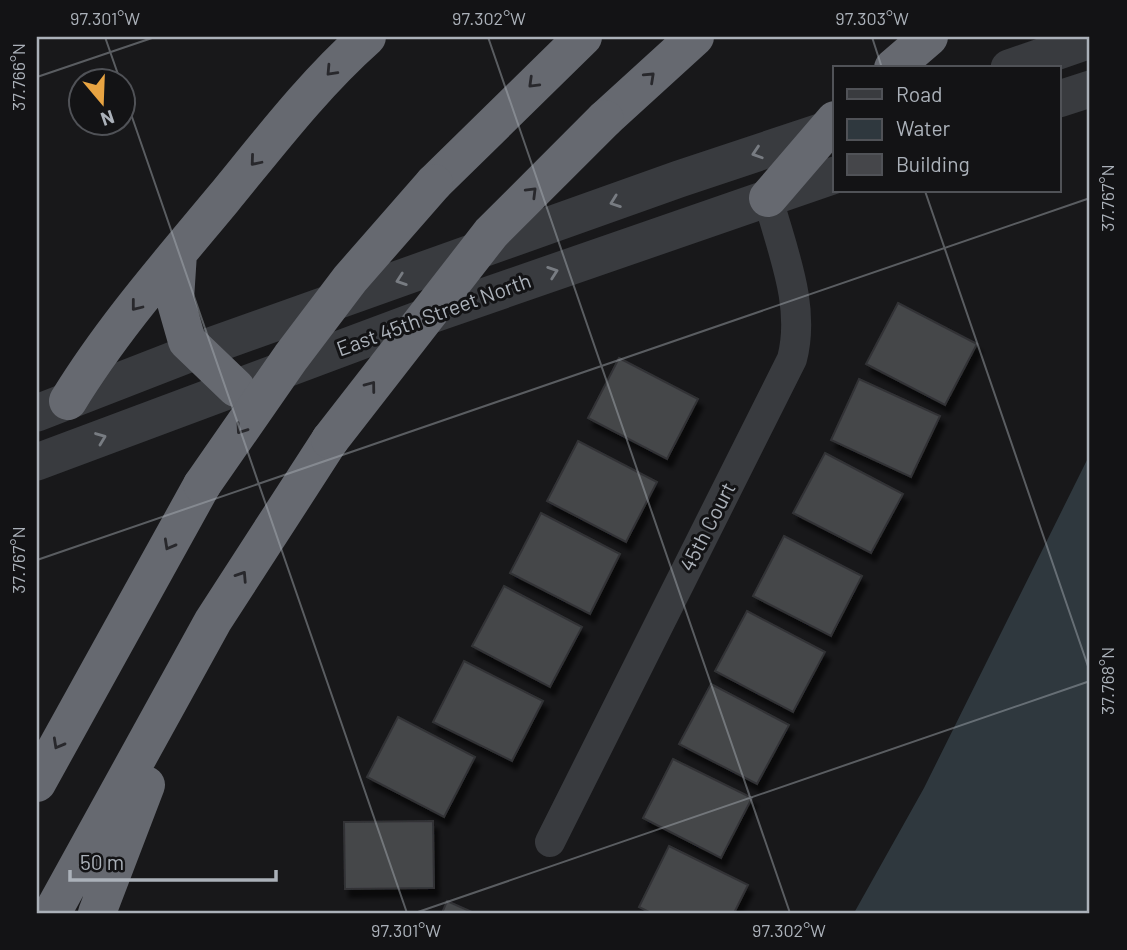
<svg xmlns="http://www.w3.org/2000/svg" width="1127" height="950" font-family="Barlow,sans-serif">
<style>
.water{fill:#2f383e}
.building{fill:#45464a;stroke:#323336;stroke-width:2;filter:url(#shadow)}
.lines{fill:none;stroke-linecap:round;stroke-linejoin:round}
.minor{stroke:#393b3f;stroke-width:30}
.tertiary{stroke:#393b3f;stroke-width:37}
.motorway{stroke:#666970;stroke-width:38}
.motorway-bridge{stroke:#666970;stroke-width:38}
.oneway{stroke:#28282c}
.oneway2{stroke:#787c82}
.ticks{fill:none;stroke:#abb1b9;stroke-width:2;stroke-opacity:0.45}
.labels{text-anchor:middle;stroke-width:6;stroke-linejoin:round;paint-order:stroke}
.street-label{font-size:21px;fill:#abb1b9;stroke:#131315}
.neatline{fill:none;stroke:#abb1b9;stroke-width:2.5}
.ticks-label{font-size:18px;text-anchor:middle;fill:#abb1b9}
</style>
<defs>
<filter id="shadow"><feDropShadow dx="4.5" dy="8" stdDeviation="2" flood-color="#0009"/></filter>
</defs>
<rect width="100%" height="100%" fill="#18181a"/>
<path class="water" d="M1090,454V913H854L924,788Z"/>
<path class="building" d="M898,303L977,344L945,405L866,364Z
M619,358L698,399L667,459L588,418Z
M859,379L940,416L911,477L831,440Z
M578,441L657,482L626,542L547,501Z
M825,453L903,494L871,553L793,513Z
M541,513L620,554L590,614L510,573Z
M784,536L862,576L831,636L753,596Z
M504,586L582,627L550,687L472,646Z
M747,611L825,652L793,712L715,671Z
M464,661L543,701L512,761L433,722Z
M711,684L789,725L757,784L679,744Z
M398,717L475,757L444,817L367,777Z
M673,759L752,798L721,858L643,818Z
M433,821L434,888L345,889L344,822Z
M669,846L748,885L734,913H651L639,907Z
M447,901L474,913H442Z"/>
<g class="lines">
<path class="minor" d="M550,842L792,359C806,305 782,251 768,198"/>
<path class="tertiary" d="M1009,68L1090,40
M1059,99L1090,89
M37,413L199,350L679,179L835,127
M37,462L428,316L835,175"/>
<path class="motorway" d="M893,68L929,37
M605,119L695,37
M434,183L583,37
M768,198L835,120
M178,253L175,299L187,341L236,388
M68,401C112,329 169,264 223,199C269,143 313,85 367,37
M37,783L202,485
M52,913L213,621L330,440
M97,913L146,785"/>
<path class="motorway-bridge" d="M330,440L491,233L605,119
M202,485L291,357L350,279L434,183"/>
</g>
<defs><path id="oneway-chevron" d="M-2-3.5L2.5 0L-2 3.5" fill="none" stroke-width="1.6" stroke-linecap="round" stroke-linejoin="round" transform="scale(1.75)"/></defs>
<g class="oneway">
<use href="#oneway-chevron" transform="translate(331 71) rotate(133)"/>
<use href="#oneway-chevron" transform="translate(650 77) rotate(-43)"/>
<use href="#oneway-chevron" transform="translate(533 83) rotate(136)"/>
<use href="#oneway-chevron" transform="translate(255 161) rotate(130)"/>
<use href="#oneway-chevron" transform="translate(532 192) rotate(-45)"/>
<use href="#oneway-chevron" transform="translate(136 306) rotate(128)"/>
<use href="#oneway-chevron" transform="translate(371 386) rotate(-53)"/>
<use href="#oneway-chevron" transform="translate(241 429) rotate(125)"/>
<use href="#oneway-chevron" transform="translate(169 545) rotate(119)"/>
<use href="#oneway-chevron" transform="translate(242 576) rotate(-57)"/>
<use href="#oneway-chevron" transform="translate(58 744) rotate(119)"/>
</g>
<g class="oneway2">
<use href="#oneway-chevron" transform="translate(757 153) rotate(162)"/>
<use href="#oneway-chevron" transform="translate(615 202) rotate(160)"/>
<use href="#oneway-chevron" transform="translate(553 272) rotate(-19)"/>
<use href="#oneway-chevron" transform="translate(401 280) rotate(161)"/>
<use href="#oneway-chevron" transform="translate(101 438) rotate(-21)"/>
</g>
<path class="ticks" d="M105,37L120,80M488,37L790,913M872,37L882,68M37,77L155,37M122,88L407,913M925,191L1090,672M37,560L1090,198M415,913L1090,681"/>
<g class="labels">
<g class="street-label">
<text transform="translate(434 315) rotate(-20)" y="7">East 45th Street North</text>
<text transform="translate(708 527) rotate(-63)" y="7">45th Court</text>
</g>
</g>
<rect width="1127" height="950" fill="none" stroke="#131315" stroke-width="77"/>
<rect x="833" y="66" width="228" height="126" fill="#131315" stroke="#505257" stroke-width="2"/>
<rect x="847" y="89" width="35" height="10" fill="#393b3f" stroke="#505257" stroke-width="2"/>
<text x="896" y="102" font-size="21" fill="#abb1b9">Road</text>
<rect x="847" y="119" width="35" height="21" fill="#2f383e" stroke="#505257" stroke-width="2"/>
<text x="896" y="136" font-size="21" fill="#abb1b9">Water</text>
<rect x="847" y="154" width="35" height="21" fill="#45464a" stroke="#505257" stroke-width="2"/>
<text x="896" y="172" font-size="21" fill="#abb1b9">Building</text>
<g transform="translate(102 102) rotate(161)"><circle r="33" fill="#131315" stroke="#505257" stroke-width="2"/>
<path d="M0-5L12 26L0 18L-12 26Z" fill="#e8a442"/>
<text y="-10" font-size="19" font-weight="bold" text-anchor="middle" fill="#abb1b9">N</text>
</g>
<path d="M70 870v10h206v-10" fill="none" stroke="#abb1b9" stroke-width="3.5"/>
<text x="80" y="870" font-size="21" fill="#abb1b9" stroke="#131315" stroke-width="5" paint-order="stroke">50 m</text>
<rect x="38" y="38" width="1050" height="874" class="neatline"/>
<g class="ticks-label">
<text x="105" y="25">97.301°W</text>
<text x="489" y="25">97.302°W</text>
<text x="872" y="25">97.303°W</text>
<text transform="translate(19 77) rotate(-90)" y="6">37.766°N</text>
<text transform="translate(1108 198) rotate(-90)" y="6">37.767°N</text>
<text transform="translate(19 560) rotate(-90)" y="6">37.767°N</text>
<text transform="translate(1108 681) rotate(-90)" y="6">37.768°N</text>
<text x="406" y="937">97.301°W</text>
<text x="789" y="937">97.302°W</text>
</g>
</svg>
